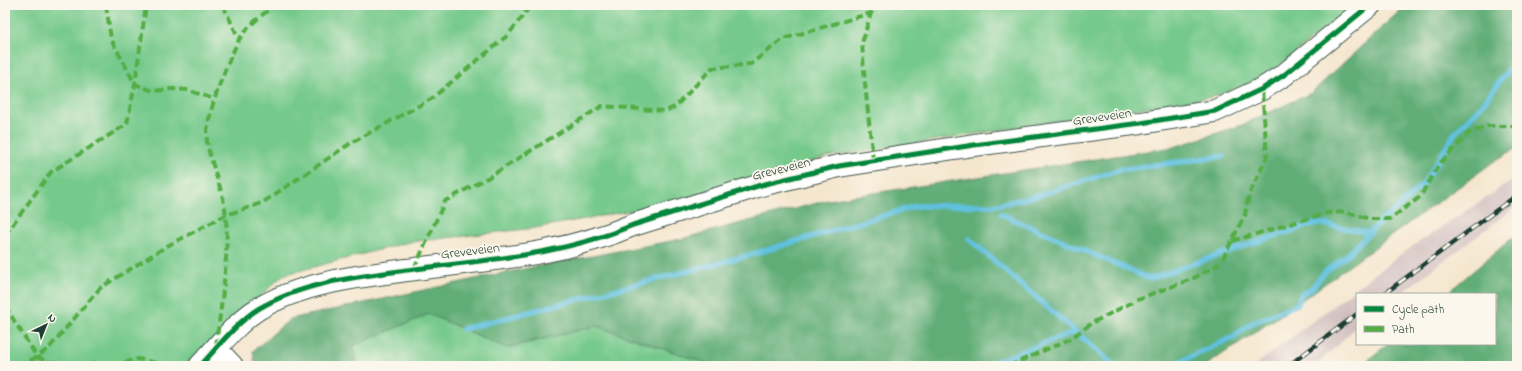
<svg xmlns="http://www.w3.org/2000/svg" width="1522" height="371" font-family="'Indie Flower',sans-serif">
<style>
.industrial{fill:#d1bfbf}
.green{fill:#75c98b;stroke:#4a8360}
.forest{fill:#60ad77;stroke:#407556}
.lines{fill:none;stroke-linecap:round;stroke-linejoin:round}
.stream{stroke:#61c1e0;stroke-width:5.5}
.minor-casing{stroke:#3f564b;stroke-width:24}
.minor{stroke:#fff;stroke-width:22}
.rail-casing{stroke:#1f3d34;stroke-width:4.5}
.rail{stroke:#fbf7ec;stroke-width:3;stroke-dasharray:9;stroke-linecap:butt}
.quiet{stroke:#52ad45;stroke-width:4;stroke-dasharray:8 4;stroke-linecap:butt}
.cycleway-casing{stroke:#fbf7ec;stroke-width:8}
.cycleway{stroke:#00873e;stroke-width:5}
.labels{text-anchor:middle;stroke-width:3.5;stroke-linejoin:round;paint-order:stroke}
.street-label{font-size:14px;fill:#1f3d34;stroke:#fbf7ec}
</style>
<rect width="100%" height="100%" fill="#fbf7ec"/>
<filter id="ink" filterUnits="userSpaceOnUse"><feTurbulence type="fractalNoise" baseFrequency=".025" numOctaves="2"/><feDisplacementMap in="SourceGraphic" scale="8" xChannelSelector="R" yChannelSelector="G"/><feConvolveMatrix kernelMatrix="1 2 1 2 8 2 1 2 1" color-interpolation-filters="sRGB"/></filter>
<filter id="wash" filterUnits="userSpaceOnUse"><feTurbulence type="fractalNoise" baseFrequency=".012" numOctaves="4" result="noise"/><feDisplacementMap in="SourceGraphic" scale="16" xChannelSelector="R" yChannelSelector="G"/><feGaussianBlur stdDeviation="0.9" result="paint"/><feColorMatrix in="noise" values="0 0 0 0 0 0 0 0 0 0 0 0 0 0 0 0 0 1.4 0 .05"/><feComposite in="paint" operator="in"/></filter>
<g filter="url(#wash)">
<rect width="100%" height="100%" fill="#f5e6ce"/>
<path class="industrial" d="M1517,177V206L1400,294H1357V326L1316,366H1254L1401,254Z"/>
<path class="green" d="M5,5H1354L1263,79L1212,97L827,157L672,203L535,228L409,242L283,275L186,366H5Z
M429,314L507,348L596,326L715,366H357L353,346Z"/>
<path class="forest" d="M1406,5H1517V148L1496,160L1291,308L1205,366H715L596,326L507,348L429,314L353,346L357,366H255L253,351L290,319L498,274L681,239L828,200L1174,147L1242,125L1311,93Z
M1517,234V366H1361L1387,344H1495V294H1446Z"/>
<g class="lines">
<path class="stream" d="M1001,214L1150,279L1250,244L1317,223L1370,233
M969,239L1115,366
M463,329L746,256L916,206L997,205L1040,195L1118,170L1224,156
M984,366L1074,332
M1171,366L1233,337L1252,323L1298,304L1301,294L1310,290L1325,272L1345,257L1383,219L1399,207L1424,183L1455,133L1482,105L1517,58"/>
</g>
</g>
<g filter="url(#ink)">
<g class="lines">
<defs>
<path id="minor" d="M216,349L232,366
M200,366C217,348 237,322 258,309C300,284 352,277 400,271C478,260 559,257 633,225L761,185L839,166L974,145L1141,123L1215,111L1262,89L1284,75L1370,5"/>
</defs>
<use href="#minor" class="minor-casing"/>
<use href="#minor" class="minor"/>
<defs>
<path id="rail" d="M1384,294L1517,195
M1288,366L1357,314"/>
</defs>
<use href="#rail" class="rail-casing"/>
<use href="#rail" class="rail"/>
<path class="quiet" d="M106,5L111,39L135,84L153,91L172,89L187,90L214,99
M223,5L239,39
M873,161L865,83L862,43L871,13L877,5
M5,235L51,172L127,124L135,84L146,5
M1232,241L1327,213L1345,212L1370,219H1390L1420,197L1440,163L1469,133L1488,126H1517
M414,269L445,201L489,177L602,106L665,111L675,107L712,68L751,64L783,39L871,13
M5,306L37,357L57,366
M216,346C221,304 229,260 226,217C224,191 211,166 207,141C204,119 228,60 239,40C245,28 264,13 275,5
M19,366L37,357L50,347L100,288L167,246L226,215L262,203L351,143L431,99L508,35L531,5
M89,366L94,363L115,365L138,359L167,365L175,363L179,366
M1009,366L1070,339L1092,323L1138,299L1192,279L1216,266L1223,258L1245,215L1249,195L1267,157L1262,89"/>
<defs>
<path id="cycleway" d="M200,366C217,348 237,322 258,309C300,284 352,277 400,271C478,260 559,257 633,225L761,185L839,166L974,145L1141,123L1215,111L1262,89L1284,75L1370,5"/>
</defs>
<use href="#cycleway" class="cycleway-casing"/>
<use href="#cycleway" class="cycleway"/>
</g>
</g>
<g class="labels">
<g class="street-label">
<text transform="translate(1102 116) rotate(-8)" y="5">Greveveien</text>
<text transform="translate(781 168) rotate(-14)" y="5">Greveveien</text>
<text transform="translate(470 250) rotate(-7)" y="5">Greveveien</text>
</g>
</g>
<rect width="1522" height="371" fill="none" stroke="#fbf7ec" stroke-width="20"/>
<rect x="1356" y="293" width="140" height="52" fill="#fbf7ec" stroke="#a3ada2"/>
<rect x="1364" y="306" width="20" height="6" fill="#00873e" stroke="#a3ada2"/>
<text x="1392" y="313" font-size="12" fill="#1f3d34">Cycle path</text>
<rect x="1364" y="326" width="20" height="6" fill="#52ad45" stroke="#a3ada2"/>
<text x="1392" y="333" font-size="12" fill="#1f3d34">Path</text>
<g transform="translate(46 325) rotate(43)" stroke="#fbf7ec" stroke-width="3" paint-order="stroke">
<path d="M0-3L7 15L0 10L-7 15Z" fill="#1f3d34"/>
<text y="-6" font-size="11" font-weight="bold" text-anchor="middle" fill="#1f3d34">N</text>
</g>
</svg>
